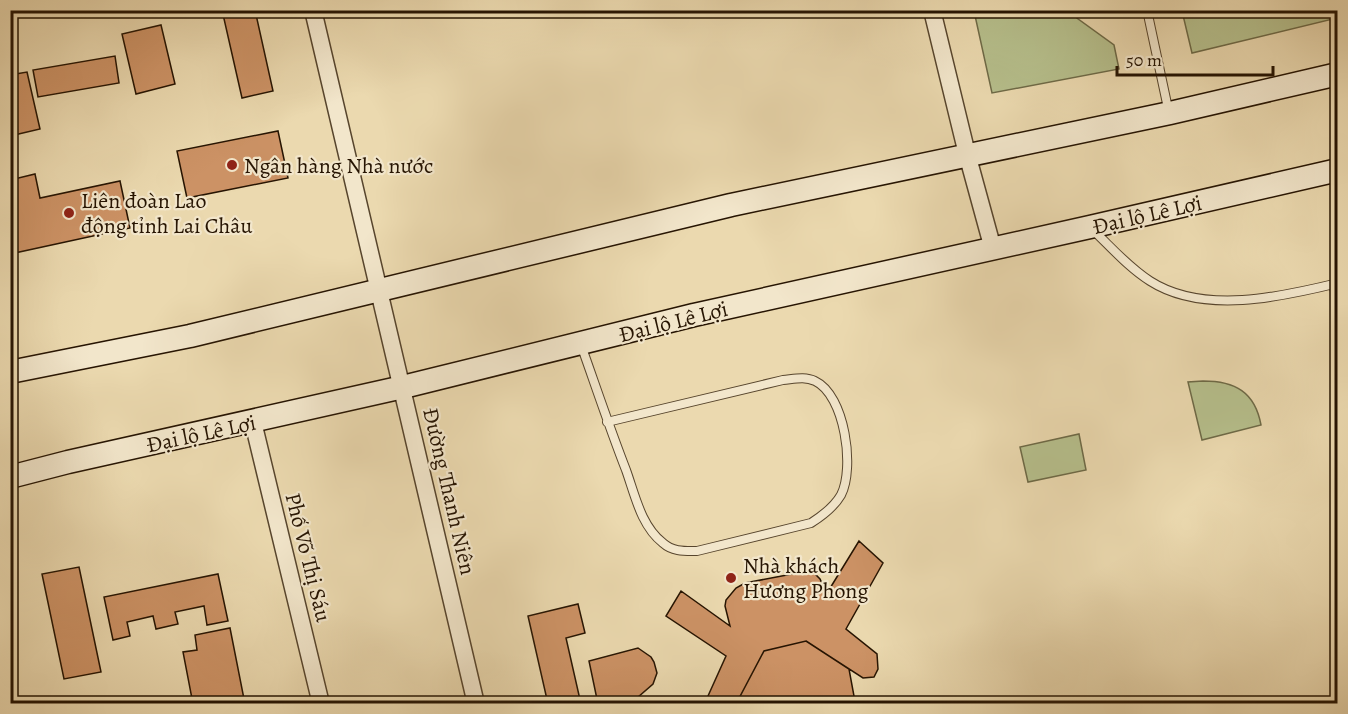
<svg xmlns="http://www.w3.org/2000/svg" width="1348" height="714" font-family="Alegreya,serif">
<style>
.green{fill:#b6bf8c;stroke:#6e6a47;stroke-width:1.5}
.building{fill:#cc9265;stroke:#261402;stroke-width:1.5}
.lines{fill:none;stroke-linecap:round;stroke-linejoin:round}
.lane-casing{stroke:#57452d;stroke-width:10}
.street-casing{stroke:#57452d;stroke-width:19}
.secondary-casing{stroke:#261402;stroke-width:25}
.lane{stroke:#f2e6cb;stroke-width:8}
.street{stroke:#f2e6cb;stroke-width:16}
.secondary{stroke:#f2e6cb;stroke-width:22}
.poi-dot{fill:#8f2418;stroke:#f2e6cb;stroke-width:2}
.labels{text-anchor:middle;stroke-width:4.5;stroke-linejoin:round;paint-order:stroke}
.poi-label{font-size:22px;fill:#261402;stroke:#f2e6cb;text-anchor:start}
.street-label{font-size:22px;fill:#261402;stroke:#f2e6cb}
</style>
<rect width="100%" height="100%" fill="#ebd9af"/>
<filter id="stains"><feTurbulence type="fractalNoise" baseFrequency=".00333" numOctaves="4"/><feColorMatrix values="0 0 0 0 .2 0 0 0 0 .09 0 0 0 0 .02 0 0 0 .5 -.17"/></filter>
<radialGradient id="worn" r=".72"><stop offset=".6" stop-color="#630" stop-opacity="0"/><stop offset="1" stop-color="#630" stop-opacity=".3"/></radialGradient>
<path class="green" d="M1337,10V18L1192,53L1182,11Z
M974,11H1067L1114,45L1119,69L992,93Z
M1203,381C1235,381 1255,392 1261,425L1202,440L1188,382Z
M1079,434L1086,470L1028,482L1020,447Z"/>
<path class="building" d="M222,10H255L273,91L242,98Z
M161,25L175,84L136,94L122,34Z
M115,56L119,83L38,97L33,70Z
M27,72L40,129L10,136V75Z
M278,131L288,178L187,198L177,151Z
M35,174L40,198L120,181L130,228L10,254V180Z
M859,541L883,563L846,629L877,654L878,669L874,677L863,678L806,641L764,651L736,704H706L708,696L726,656L666,616L681,591L730,626L725,606L726,600L736,588L745,583L808,571H812L820,579L824,588V598Z
M79,567L101,672L64,679L42,574Z
M218,574L228,621L207,625L204,606L175,612L178,624L156,629L153,616L127,622L130,636L113,640L104,597Z
M578,604L585,633L566,638L581,704H548L528,616Z
M230,628L245,704H193L183,652L197,650L195,635Z
M806,641L849,669L854,696L849,704H736L764,651Z
M638,648L651,657L654,662L657,673L653,684L638,697L610,704H598L589,661Z"/>
<g class="lines">
<defs>
<path id="lane" d="M1147,10L1169,113
M1092,229C1111,247 1128,267 1150,281C1203,315 1281,297 1338,283
M1333,284L1338,302
M581,345C596,387 610,429 626,470C635,495 641,526 663,543C673,552 685,551 697,551L811,523C822,516 834,507 841,495C855,468 845,395 815,381C805,376 794,379 783,380L607,422"/>
<path id="street" d="M313,10L476,704
M932,10L967,154L993,249
M253,422L321,704"/>
<path id="secondary" d="M10,372L190,336L731,205L1170,113L1338,74
M10,477L68,462L403,387L694,315L1090,227L1338,170"/>
</defs>
<use href="#lane" class="lane-casing"/>
<use href="#street" class="street-casing"/>
<use href="#secondary" class="secondary-casing"/>
<use href="#lane" class="lane"/>
<use href="#street" class="street"/>
<use href="#secondary" class="secondary"/>
</g>
<g class="poi-dot">
<circle cx="232" cy="165" r="6"/>
<circle cx="69" cy="213" r="6"/>
<circle cx="731" cy="578" r="6"/>
</g>
<g class="labels">
<g class="poi-label">
<text x="244" y="173">Ngân hàng Nhà nước</text>
<text x="81" y="208">Liên đoàn Lao<tspan x="81" dy="25">động tỉnh Lai Châu</tspan></text>
<text x="743" y="573">Nhà khách<tspan x="743" dy="25">Hương Phong</tspan></text>
</g>
<g class="street-label">
<text transform="translate(1147 214) rotate(-13)" y="8">Đại lộ Lê Lợi</text>
<text transform="translate(673 321) rotate(-14)" y="8">Đại lộ Lê Lợi</text>
<text transform="translate(201 433) rotate(-12)" y="8">Đại lộ Lê Lợi</text>
<text transform="translate(450 491) rotate(77)" y="8">Đường Thanh Niên</text>
<text transform="translate(309 557) rotate(76)" y="8">Phố Võ Thị Sáu</text>
</g>
</g>
<rect width="1348" height="714" fill="none" stroke="#ebd9af" stroke-width="36"/>
<rect x="12" y="12" width="1324" height="690" fill="none" stroke="#261402" stroke-width="3"/>
<rect x="18" y="18" width="1312" height="678" fill="none" stroke="#261402" stroke-width="1.5"/>
<path d="M1117 66v9h156v-9" fill="none" stroke="#261402" stroke-width="3"/>
<text x="1126" y="66" font-size="18" fill="#261402" stroke="#f2e6cb" stroke-width="4.5" paint-order="stroke">50 m</text>
<rect width="100%" height="100%" filter="url(#stains)"/>
<rect width="100%" height="100%" fill="url(#worn)"/>
</svg>
